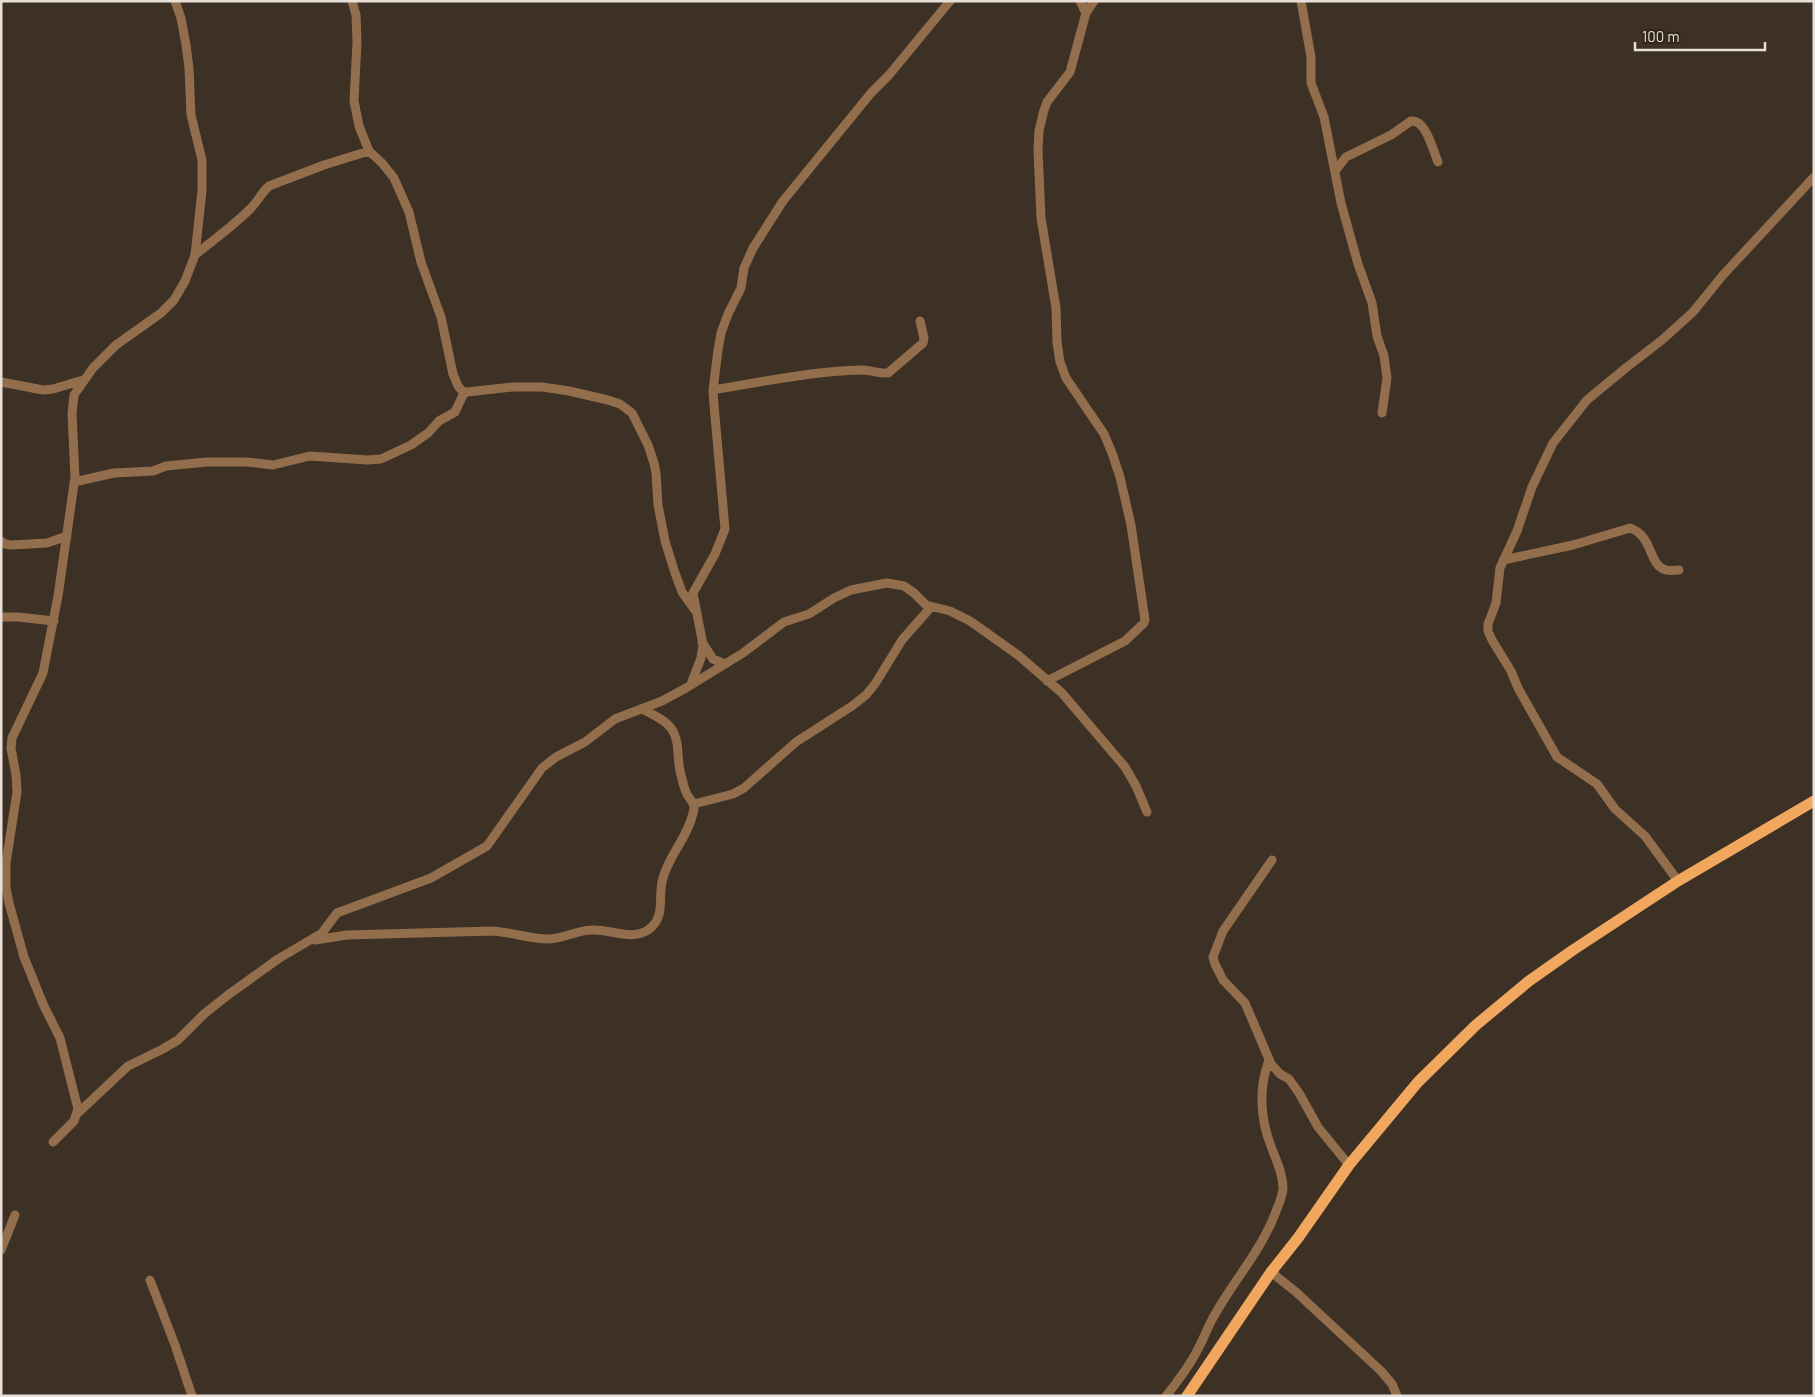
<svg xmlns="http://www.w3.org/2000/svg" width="1815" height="1397" font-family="Barlow,sans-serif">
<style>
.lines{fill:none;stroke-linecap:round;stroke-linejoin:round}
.minor{stroke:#926e4c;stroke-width:9}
.major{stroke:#f2a75e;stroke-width:11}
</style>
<rect width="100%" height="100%" fill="#3d3024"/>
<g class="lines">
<path class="minor" d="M352,1L356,15L357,42L354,101L359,126L369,151L382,163L394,178L409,212L421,262L441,317L453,374L458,386L464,393
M1080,1L1086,13
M1301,1L1311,57V83L1324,117L1341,203L1358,264L1372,303L1377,336L1384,356L1387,378L1382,413
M1335,171L1346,157L1391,135L1411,121C1426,119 1433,151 1438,162
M195,255C213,240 232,227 249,210C257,203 261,193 269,186L324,165L369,151
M1,382L43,390L53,389L83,380
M713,390C762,382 812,371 862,370C871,370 879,374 888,373L923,343L924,338L920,321
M74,482L114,473L153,471L166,466L207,462H247L273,465L310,456L367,460L381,459L411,445L428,433L439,421L455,412L463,395L467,392L513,387H542L569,391L608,400L620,404L632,413L648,445L654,463L656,473L658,505L665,541L675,573L682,592L695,610
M1,541L5,544L11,545L47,543L67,536
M1503,560L1573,545L1630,528C1654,536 1648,566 1666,570C1670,571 1675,570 1679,570
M1,617H18L54,621
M702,642L713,659L725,664
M1047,681L1125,641L1144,623L1145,620L1131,525L1120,477L1112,453L1104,434L1066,378L1060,362L1057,342L1056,308L1041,218L1038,150L1039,131L1044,110L1047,102L1070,72L1086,13L1094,1
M691,684L701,658L703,645L693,593L715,554L725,529L714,405L713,390L718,350L721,333L728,314L741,288L744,268L753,248L783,201L871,93L889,75L950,1
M694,804L733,794L744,788L796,742L852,706L866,695L875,684L902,640L931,607
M1272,860L1223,931L1213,957L1215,964L1223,980L1245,1003L1271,1064L1280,1074L1289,1079L1299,1093L1318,1127L1349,1165
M1678,881L1645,836L1615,809L1597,784L1557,757L1518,688L1511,671L1492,640L1488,631V624L1496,603L1500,568L1517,531L1532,487L1553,443L1587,400L1627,367L1662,340L1693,312L1723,275L1814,177
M315,940L347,935L492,931C511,932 530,939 548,939C563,939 577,930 592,930C610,929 631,941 648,930C667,917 657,896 663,878C669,855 688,837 693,813C694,812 694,807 694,806C693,802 690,799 688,796C684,790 683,782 681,775C676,759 681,742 671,728C664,719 652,714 642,709
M78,1113L128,1066L161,1050L178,1040L204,1014L228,995L278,959L322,933L337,913L431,878L487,846L542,768L556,757L585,742L615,719L662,701L686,688L743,653L784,622L809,614L834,598L851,590L887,583L904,586L914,593L926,605L950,611L970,621L1018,655L1062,693L1125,767L1136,786L1147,812
M53,1142L74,1121L78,1109L60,1038L43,1004L24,957L9,903L6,888V863L17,792L16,775L11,748L12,738L43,673L58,596L75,477L72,414L74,395L93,368L116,345L161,313L174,300L185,281L195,255L202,191V160L191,115L189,68L186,45L181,18L175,1
M1,1250L15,1215
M1271,1272L1296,1292L1381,1371L1392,1384L1397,1396
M150,1280L175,1345L192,1396
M1166,1396C1178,1381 1190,1365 1198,1349C1205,1336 1209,1323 1217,1311C1236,1278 1261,1250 1275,1214C1278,1206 1282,1198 1283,1189C1283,1175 1277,1162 1272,1149C1260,1119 1258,1090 1269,1060"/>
<path class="major" d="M1187,1396L1271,1272L1298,1238L1349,1165L1418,1082L1476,1025L1529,981L1573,950L1678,881L1814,801"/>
</g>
<rect width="1815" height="1397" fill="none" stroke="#e8e0d8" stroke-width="5"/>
<path d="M1635 42v8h130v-8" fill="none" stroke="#e8e0d8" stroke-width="2.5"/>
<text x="1642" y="42" font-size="15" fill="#e8e0d8" stroke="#32261a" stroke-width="4" paint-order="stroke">100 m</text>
</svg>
